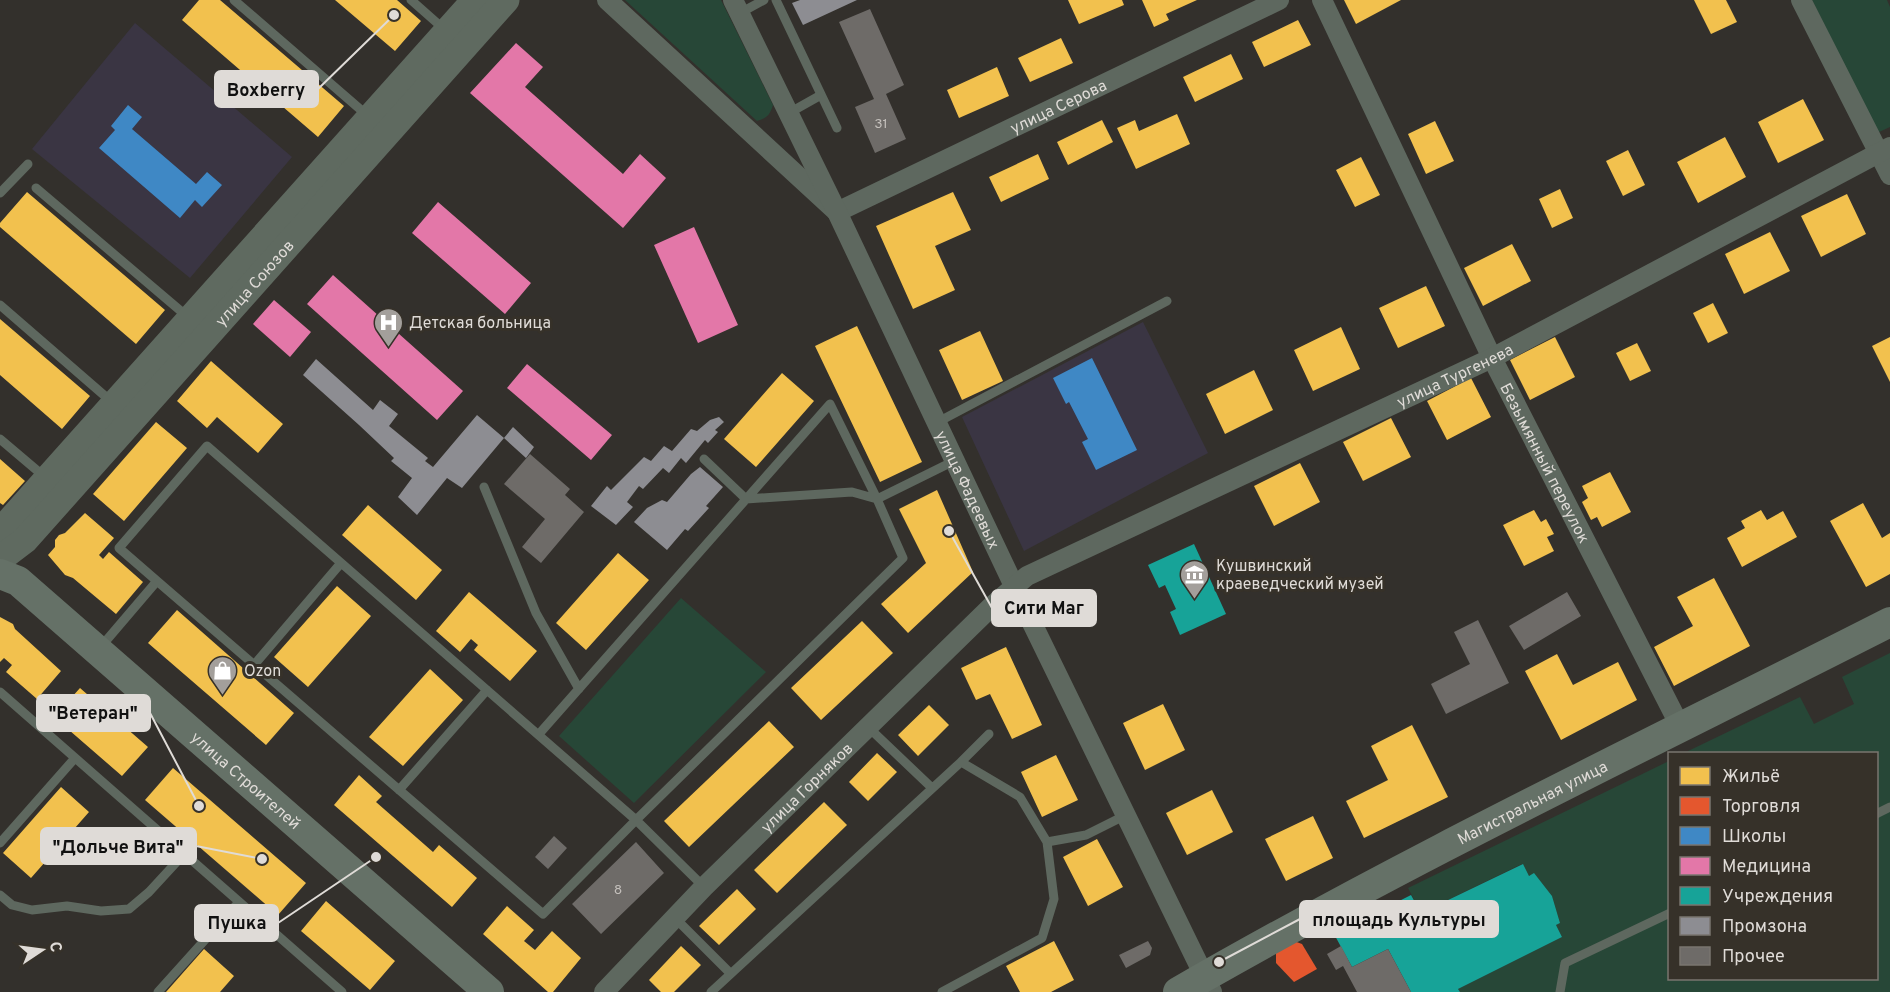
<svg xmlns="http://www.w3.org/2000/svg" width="1890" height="992" font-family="Overpass,sans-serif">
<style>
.education{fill:#3a3543}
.green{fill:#274737}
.homes{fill:#f2c14e}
.shops{fill:#e4572e}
.schools{fill:#3f88c5}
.health{fill:#e377a8}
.public{fill:#17a398}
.industry{fill:#8d8d92}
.building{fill:#6e6b68}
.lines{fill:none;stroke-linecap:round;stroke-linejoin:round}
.lane{stroke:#5e685f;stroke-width:9}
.street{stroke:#5e685f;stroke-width:20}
.secondary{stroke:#5f6a60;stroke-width:27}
.primary{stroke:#657167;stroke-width:30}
.labels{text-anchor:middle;stroke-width:6;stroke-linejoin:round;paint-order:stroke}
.number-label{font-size:14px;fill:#c3bfbb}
.street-label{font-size:16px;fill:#dfdbd7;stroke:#363129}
.poi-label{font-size:16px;fill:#dfdbd7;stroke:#363129;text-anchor:start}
.leader{fill:none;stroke:#dfdbd7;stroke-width:2}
.callout-dot{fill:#dfdbd7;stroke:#363129;stroke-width:2}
.callout{fill:#dfdbd7;stroke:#dfdbd7;stroke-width:2}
.callout-label{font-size:18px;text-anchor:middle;font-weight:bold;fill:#111}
</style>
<rect width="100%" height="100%" fill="#33302c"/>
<path class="education" d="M135,23L292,157L190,278L32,149Z
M1143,322L1208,453L1024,551L962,417Z"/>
<path class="green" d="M625,0H721L773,105C770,115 767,118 757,121Z
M1812,0H1887L1890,7V127L1877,133Z
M681,598L766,672L634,803L559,736Z
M1890,653V992H1460L1458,989L1562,937L1556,925L1560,923L1552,896L1534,874L1529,876L1522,864L1421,913L1408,888L1669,761L1670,978H1876V754L1684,753L1800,697L1814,724L1854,704L1842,677Z"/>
<path class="homes" d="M199,0H220L344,106L318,137L182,20Z
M335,0H397L421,21L395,51Z
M1068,0H1122L1124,5L1079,24Z
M1142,0H1197L1166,14L1169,20L1154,27Z
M1344,0H1401L1356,24Z
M1694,0H1726L1737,22L1711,34Z
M1298,20L1311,45L1264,67L1252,42Z
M1061,38L1073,63L1030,82L1018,58Z
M1231,54L1243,79L1195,102L1183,77Z
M997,67L1009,96L959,118L947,90Z
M1803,99L1824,140L1778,163L1758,122Z
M1177,114L1190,144L1136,169L1117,128L1135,120L1139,131Z
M1102,120L1113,142L1068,165L1057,142Z
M1435,121L1454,161L1426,174L1408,134Z
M1725,137L1746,177L1698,203L1677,162Z
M1628,150L1645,185L1623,196L1606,161Z
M1038,154L1049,179L1001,202L989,177Z
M1361,157L1380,195L1355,207L1336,170Z
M1560,189L1573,218L1552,228L1539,199Z
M27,192L165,310L136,344L0,227V223Z
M953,192L971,230L935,246L955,290L913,309L876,226Z
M1847,194L1866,234L1821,257L1801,216Z
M1770,232L1790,271L1744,294L1725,254Z
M1512,244L1531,281L1483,306L1464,268Z
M1426,286L1445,326L1398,348L1379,308Z
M1713,303L1728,333L1708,343L1693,313Z
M0,319L90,396L62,429L0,375Z
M857,326L922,462L880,482L815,346Z
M1341,327L1360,369L1313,391L1294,350Z
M980,331L1003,381L962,400L939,350Z
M1555,337L1575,377L1530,400L1510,360Z
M1890,337V382L1872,346Z
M1637,343L1651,371L1630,381L1616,353Z
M211,361L283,424L258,453L217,417L207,428L177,401Z
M1254,370L1273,410L1225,434L1206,394Z
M782,373L814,401L756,467L724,439Z
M1471,378L1491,417L1447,440L1427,401Z
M1391,418L1411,457L1363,481L1343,442Z
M156,422L187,448L124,521L93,494Z
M0,459L25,481L3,505L0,503Z
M1300,463L1320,502L1274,526L1254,486Z
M1610,472L1631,512L1602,527L1597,517L1591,520L1582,502L1588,498L1582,486Z
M937,490L973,572L908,633L881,604L926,563L899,509Z
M1863,503L1882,538L1890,533V574L1866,587L1830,521Z
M368,505L442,570L416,600L342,535Z
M1534,510L1541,522L1546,519L1554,534L1547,537L1554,551L1524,566L1503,525Z
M1761,510L1767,520L1783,511L1797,537L1742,567L1727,538L1745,528L1741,521Z
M85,513L114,538L99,555L103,559L109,552L143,582L116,614L73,578L65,575L48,555L55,547V540L59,535L65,533Z
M618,553L649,580L586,650L556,623Z
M1714,578L1750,646L1674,686L1654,647L1693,626L1677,597Z
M337,586L371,616L308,687L274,657Z
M469,592L537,651L510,681L474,650L478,645L471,639L460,652L436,631Z
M177,610L294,713L266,745L148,643Z
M0,617L13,624L15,629L61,671L37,699L6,672L12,665L4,658L0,662Z
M862,621L893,653L821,720L791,688Z
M1006,647L1042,725L1012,739L990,694L976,700L961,668Z
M1557,654L1573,685L1618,662L1637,700L1561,740L1525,671Z
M430,669L463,700L403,766L369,737Z
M80,688L148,747L122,776L54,717Z
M1163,704L1185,750L1145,770L1123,723Z
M929,705L949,725L918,756L898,735Z
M769,721L794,747L689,847L664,821Z
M1412,725L1448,797L1364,838L1346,801L1388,780L1371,746Z
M877,753L897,772L868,801L849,782Z
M1056,755L1078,800L1042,817L1021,772Z
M173,768L306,883L278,915L145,800Z
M359,775L382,796L376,802L433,852L439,845L477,878L452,907L334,805Z
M61,787L89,812L31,878L3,853Z
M1212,790L1233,832L1187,855L1166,813Z
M824,802L847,825L777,893L754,870Z
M1313,816L1333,858L1286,881L1265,839Z
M1097,839L1123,887L1088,906L1063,857Z
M737,889L756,909L719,945L699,926Z
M326,901L395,961L370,990L301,931Z
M507,906L534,930L524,941L535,950L552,931L581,958L553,992H548L483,934Z
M1054,941L1074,980L1051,992H1020L1006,966Z
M681,946L701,965L674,992H661L649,980Z
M204,949L234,976L220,992H166Z"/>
<path class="shops" d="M1291,940L1302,944L1317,969L1294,982L1276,963V951Z"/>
<path class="schools" d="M128,105L142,117L132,129L196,184L207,172L222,185L202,207L195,200L180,218L99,148L115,130L111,126Z
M1092,358L1137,450L1096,470L1082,442L1088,439L1069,402L1066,404L1053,378Z"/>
<path class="health" d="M516,43L543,67L525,87L623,174L640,154L666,178L623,228L470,93Z
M438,202L531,283L505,314L412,233Z
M694,227L738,325L698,343L654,245Z
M333,275L463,391L437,420L307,304Z
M274,300L311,332L290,357L253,324Z
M527,364L612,435L591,460L507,388Z"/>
<path class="public" d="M1194,544L1226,614L1180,635L1170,612L1176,609L1165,585L1159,588L1148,565Z
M1523,864L1529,876L1534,873L1552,896L1560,923L1556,925L1562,937L1458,989L1460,992H1411L1388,949L1352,967L1334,934L1411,895L1421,913Z"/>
<path class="industry" d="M800,0H857L803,25L792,3Z
M316,359L373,410L380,400L398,414L389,426L428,458L425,461L433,467L477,415L504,438L462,488L447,478L417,515L398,497L412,478L391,461L394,458L359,425L303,375Z
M719,417L724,422L715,430L718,432L708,443L705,440L686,463L681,458L669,473L663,468L643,489L639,486L627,502L633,507L616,525L591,506L607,486L611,490L644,457L651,461L664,446L672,451L691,429L697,431L710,420Z
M513,427L534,447L526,458L504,438Z
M700,467L723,487L706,506L709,508L688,531L685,529L667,550L634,522L647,508L662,500L667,502L691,474Z"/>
<path class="building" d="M870,9L904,85L886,94L906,139L875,153L855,107L874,99L839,22Z
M530,454L570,489L565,495L584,512L541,563L522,547L545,519L504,484Z
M1567,592L1581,616L1524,650L1509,626Z
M1478,620L1509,683L1446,714L1431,684L1470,664L1454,632Z
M554,836L567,848L548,869L535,857Z
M636,842L664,873L601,934L572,904Z
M1148,941L1152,948L1150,955L1126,968L1119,955Z
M1341,946L1352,967L1388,949L1411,992H1357L1343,966L1336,970L1327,954Z"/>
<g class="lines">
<path class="lane" d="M234,0L368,116
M411,0L445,30
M776,0L837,128
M740,13L764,0
M789,113L821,95
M36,188L189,318
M0,193L28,164
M0,305L113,403
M936,423L1167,301
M0,439L46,478
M704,459L746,499L852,492L877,499
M484,487L536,613L579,689
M157,581L543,914L636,820L903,558L877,499L954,461
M99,649L157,581L119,548L207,446L636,820L704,887
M254,665L341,563
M0,692L342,992
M868,727L931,787
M539,734L830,404L877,499
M961,762L989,734
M399,790L487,690
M1876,814L1890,807
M1047,842L1086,835L1126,815
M0,843L75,758
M0,895L12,905L32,910L67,906L101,911L129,909L149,892L184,854
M675,918L730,973
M158,992L239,902
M711,992L961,762L1020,797L1047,842L1054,899L1042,938L942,992
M1560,992L1565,963L1670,913"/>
<g class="street">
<path id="s1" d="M607,0L837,212L1279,0"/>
<path id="s2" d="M733,0L837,212L1014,586L1212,992"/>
<path id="s3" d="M1322,0L1492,358L1681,728"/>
<path d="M1801,0L1890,175"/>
<path id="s4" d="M604,992L704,887L993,605L1027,576L1492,358L1890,147"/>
</g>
<g class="secondary">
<path d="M0,541L6,525L475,0"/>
<path id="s5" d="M0,559L25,540L506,0"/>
</g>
<g class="primary">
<path id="s6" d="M0,574L18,581L489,992"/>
<path id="s7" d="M1178,992C1410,858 1652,743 1890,622"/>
</g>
</g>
<defs>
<symbol id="hospital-pin" viewBox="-11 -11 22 30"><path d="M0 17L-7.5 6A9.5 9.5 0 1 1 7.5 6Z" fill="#a39f9b" stroke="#363129"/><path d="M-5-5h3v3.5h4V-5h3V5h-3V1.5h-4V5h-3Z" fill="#fff"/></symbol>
<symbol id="museum-pin" viewBox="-11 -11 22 30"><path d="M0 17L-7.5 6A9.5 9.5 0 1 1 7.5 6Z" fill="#a39f9b" stroke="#363129"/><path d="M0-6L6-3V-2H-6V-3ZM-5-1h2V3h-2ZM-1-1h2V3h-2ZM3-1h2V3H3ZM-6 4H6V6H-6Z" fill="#fff"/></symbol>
<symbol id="shop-pin" viewBox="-11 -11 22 30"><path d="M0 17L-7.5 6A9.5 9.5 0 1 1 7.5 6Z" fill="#a39f9b" stroke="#363129"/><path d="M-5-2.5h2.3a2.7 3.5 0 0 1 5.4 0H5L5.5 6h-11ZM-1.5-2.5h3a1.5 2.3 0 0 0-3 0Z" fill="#fff"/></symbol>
</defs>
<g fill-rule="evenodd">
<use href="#hospital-pin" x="372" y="306" width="33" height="45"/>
<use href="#museum-pin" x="1178" y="558" width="33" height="45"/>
<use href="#shop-pin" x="206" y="654" width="33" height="45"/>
</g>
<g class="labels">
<g class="number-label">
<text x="881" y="128">31</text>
<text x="618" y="894">8</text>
</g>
<g class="street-label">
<text dy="6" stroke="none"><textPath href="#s1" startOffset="558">улица Серова</textPath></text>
<text dy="6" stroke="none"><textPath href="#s5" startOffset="376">улица Союзов</textPath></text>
<text dy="6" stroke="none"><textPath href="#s4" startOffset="1066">улица Тургенева</textPath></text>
<text dy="6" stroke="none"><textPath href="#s3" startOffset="514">Безымянный переулок</textPath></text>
<text dy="6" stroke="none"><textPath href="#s2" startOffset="543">улица Фадеевых</textPath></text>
<text dy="6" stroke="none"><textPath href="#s6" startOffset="322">улица Строителей</textPath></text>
<text dy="6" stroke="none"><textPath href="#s4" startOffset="288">улица Горняков</textPath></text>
<text dy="6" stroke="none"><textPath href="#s7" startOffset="402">Магистральная улица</textPath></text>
</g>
<g class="poi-label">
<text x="409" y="328">Детская больница</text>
<text x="1216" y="571">Кушвинский<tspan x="1216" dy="18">краеведческий музей</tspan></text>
<text x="244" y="676">Ozon</text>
</g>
</g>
<path class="leader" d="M394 15L318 89M949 531L992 608M199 806L150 713M262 859L196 846M1219 962L1300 919M376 857L278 923"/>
<g class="callout-dot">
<circle cx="394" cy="15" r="6"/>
<circle cx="949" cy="531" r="6"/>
<circle cx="199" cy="806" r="6"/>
<circle cx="262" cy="859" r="6"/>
<circle cx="1219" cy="962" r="6"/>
<circle cx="376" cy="857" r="6"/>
</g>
<g class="callout">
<rect x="215" y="71" width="103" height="36" rx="6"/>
<rect x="992" y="590" width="104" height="36" rx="6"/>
<rect x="37" y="695" width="113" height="36" rx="6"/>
<rect x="41" y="828" width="155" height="36" rx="6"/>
<rect x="1300" y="901" width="198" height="36" rx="6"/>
<rect x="195" y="905" width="83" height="36" rx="6"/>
</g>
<g class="callout-label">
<text x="266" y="96">Boxberry</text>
<text x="1044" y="614">Сити Маг</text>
<text x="93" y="719">"Ветеран"</text>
<text x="118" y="853">"Дольче Вита"</text>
<text x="1399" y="926">площадь Культуры</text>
<text x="237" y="929">Пушка</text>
</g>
<rect x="1668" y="752" width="210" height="228" fill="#363129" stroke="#7a756f" stroke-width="1.5"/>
<rect x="1680" y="767" width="30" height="18" fill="#f2c14e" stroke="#7a756f" stroke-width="1.5"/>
<text x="1722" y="782" font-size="18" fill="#dfdbd7">Жильё</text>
<rect x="1680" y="797" width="30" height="18" fill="#e4572e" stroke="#7a756f" stroke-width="1.5"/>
<text x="1722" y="812" font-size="18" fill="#dfdbd7">Торговля</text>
<rect x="1680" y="827" width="30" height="18" fill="#3f88c5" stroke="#7a756f" stroke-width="1.5"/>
<text x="1722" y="842" font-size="18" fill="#dfdbd7">Школы</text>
<rect x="1680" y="857" width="30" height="18" fill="#e377a8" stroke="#7a756f" stroke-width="1.5"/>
<text x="1722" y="872" font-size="18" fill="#dfdbd7">Медицина</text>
<rect x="1680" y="887" width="30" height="18" fill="#17a398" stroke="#7a756f" stroke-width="1.5"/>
<text x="1722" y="902" font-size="18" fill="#dfdbd7">Учреждения</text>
<rect x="1680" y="917" width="30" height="18" fill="#8d8d92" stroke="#7a756f" stroke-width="1.5"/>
<text x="1722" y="932" font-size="18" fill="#dfdbd7">Промзона</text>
<rect x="1680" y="947" width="30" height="18" fill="#6e6b68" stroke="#7a756f" stroke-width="1.5"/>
<text x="1722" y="962" font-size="18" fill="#dfdbd7">Прочее</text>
<g transform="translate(42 950) rotate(77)" stroke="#363129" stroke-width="4.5" paint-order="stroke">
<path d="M0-4.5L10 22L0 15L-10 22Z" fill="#dfdbd7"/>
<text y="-9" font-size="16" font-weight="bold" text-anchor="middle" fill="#dfdbd7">С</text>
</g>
</svg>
